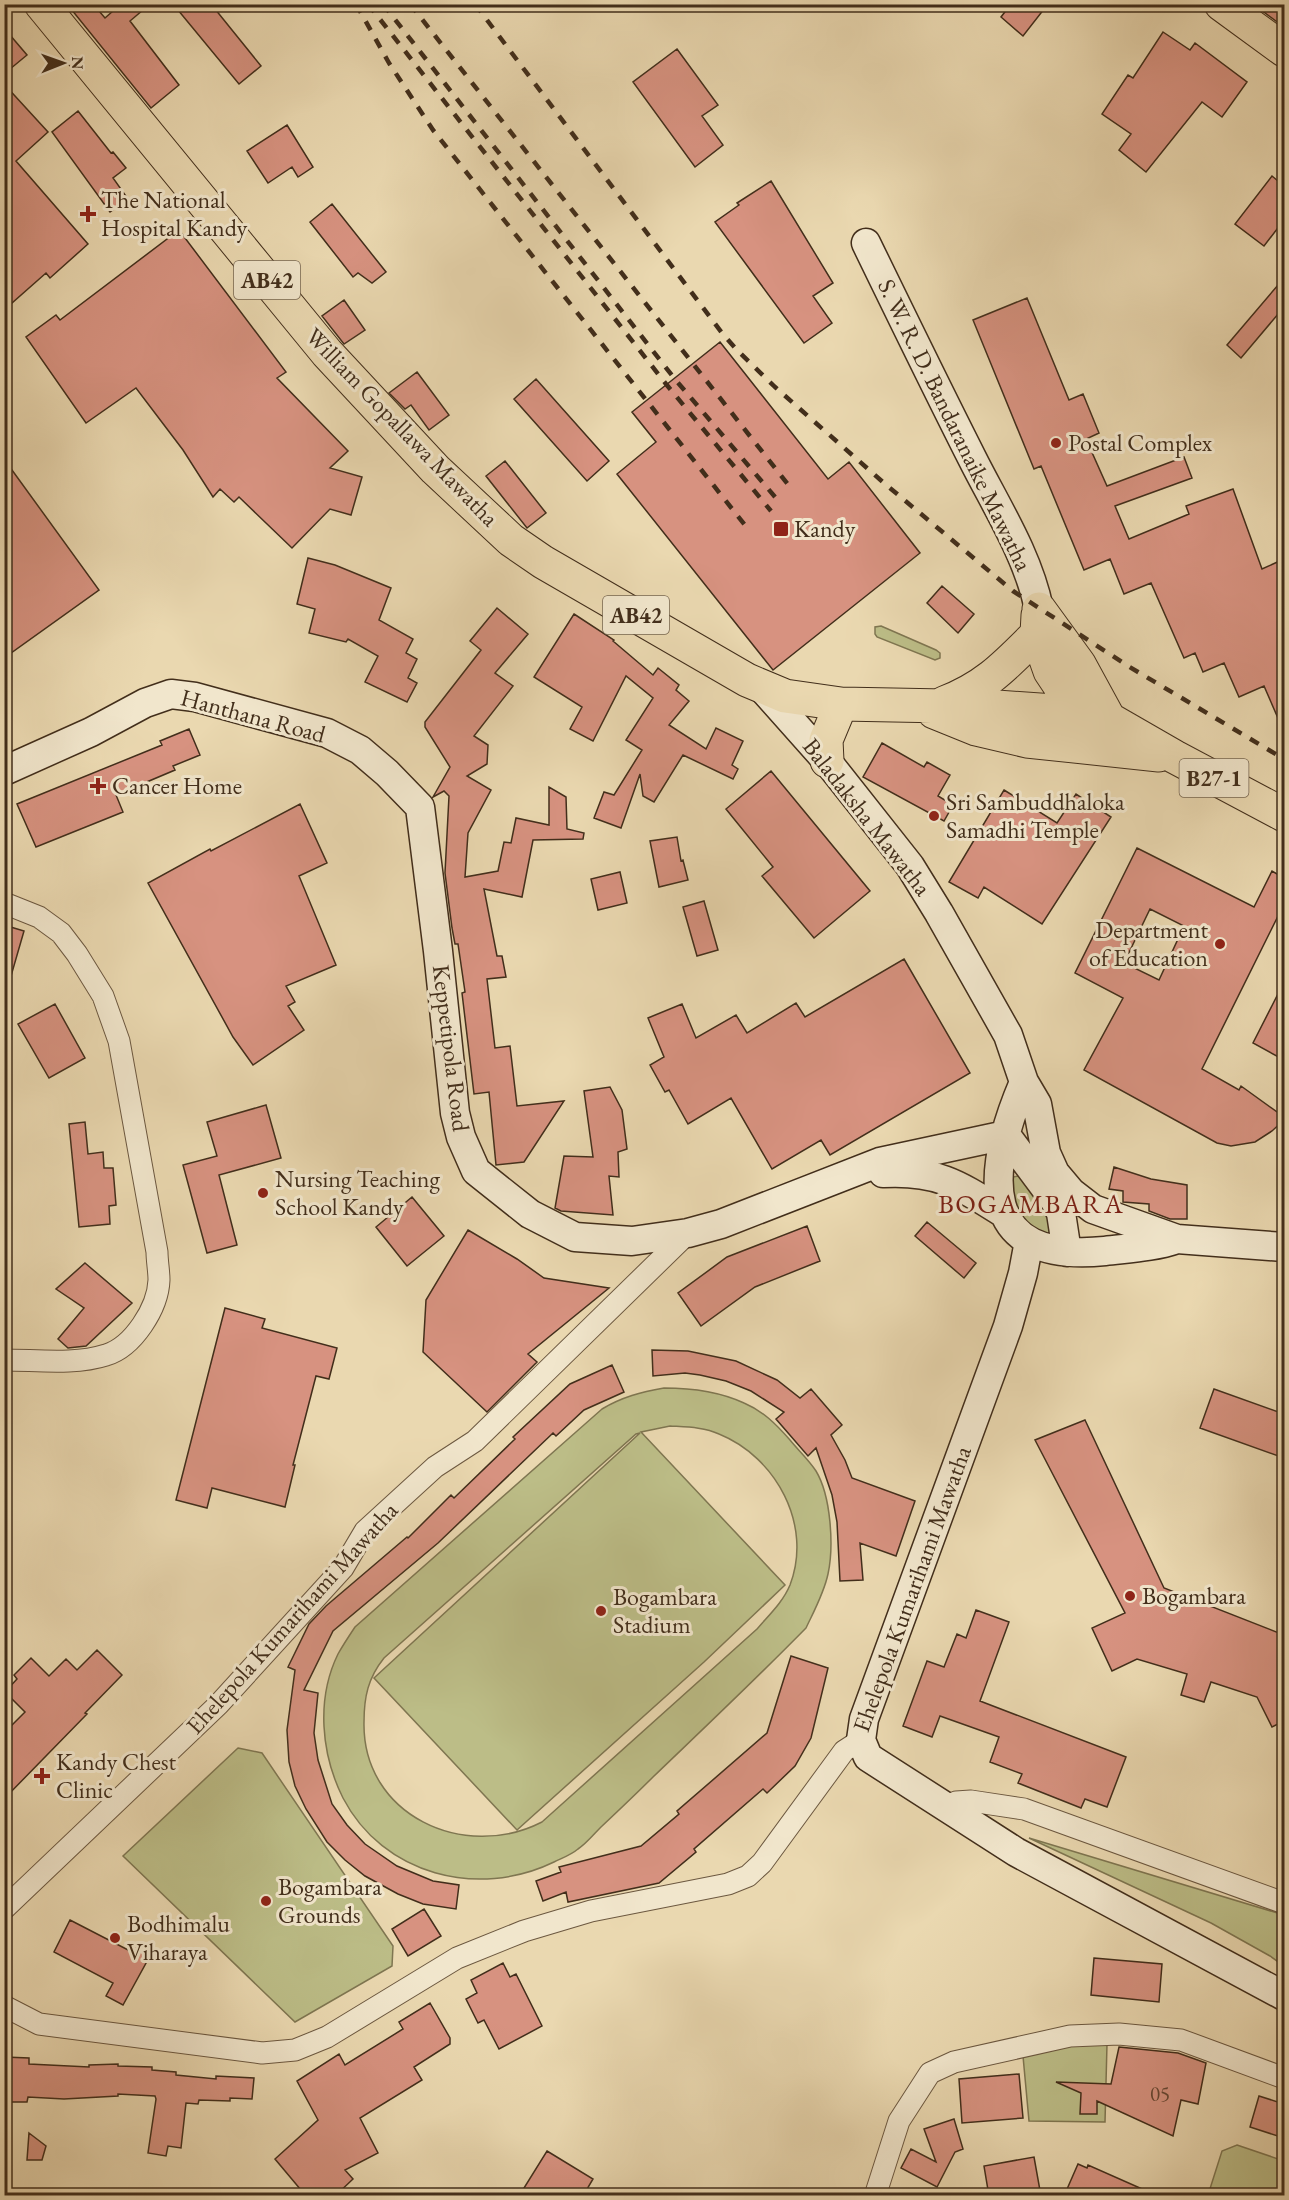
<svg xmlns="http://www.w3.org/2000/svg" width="1289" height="2200" font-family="'EB Garamond',serif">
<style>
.green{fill:#bcbd87;stroke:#7f7651;stroke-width:1.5;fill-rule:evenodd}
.building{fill:#d79280;stroke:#422e1b;stroke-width:1.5;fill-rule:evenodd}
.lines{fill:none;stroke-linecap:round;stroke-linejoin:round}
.street-casing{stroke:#6c5840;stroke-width:23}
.secondary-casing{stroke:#422e1b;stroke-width:31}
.primary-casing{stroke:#422e1b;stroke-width:35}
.highway-casing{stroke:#422e1b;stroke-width:35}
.street{stroke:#f1e6cc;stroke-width:21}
.secondary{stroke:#f1e6cc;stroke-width:28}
.primary{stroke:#ead8b0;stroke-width:33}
.highway{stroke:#ead8b0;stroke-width:33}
.rail{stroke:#422e1b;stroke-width:4.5;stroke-dasharray:10 10;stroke-linecap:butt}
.poi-dot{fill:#8f2418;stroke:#f1e6cc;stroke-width:2}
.labels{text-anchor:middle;stroke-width:6;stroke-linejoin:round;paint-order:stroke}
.number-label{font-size:21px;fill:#674734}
.shield{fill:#f1e6cc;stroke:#766550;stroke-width:1.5}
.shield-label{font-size:22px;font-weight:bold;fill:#422e1b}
.poi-label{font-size:24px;fill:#422e1b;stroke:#f1e6cc;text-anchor:start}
.street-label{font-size:24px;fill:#422e1b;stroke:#f1e6cc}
.quarter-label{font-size:27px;letter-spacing:1.5px;fill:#7a1f14;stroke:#f1e6cc}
</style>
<rect width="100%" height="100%" fill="#ead8b0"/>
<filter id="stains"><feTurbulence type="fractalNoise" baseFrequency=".00333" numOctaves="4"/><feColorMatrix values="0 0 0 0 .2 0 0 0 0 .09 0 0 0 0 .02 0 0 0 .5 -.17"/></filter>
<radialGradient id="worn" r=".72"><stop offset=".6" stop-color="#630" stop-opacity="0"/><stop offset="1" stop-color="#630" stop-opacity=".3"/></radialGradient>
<path class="green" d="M881,626L936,650L940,653V658L935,660L877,637L875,634V627Z
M1023,1175L1039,1185L1054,1236L1029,1227L1012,1200L1013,1177Z
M664,1388C692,1388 718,1391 744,1403C763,1411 776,1424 790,1440C798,1450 809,1460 816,1471C831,1496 834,1546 828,1574C824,1593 814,1611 806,1628C756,1679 704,1728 653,1777C636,1794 618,1811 601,1827C594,1834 586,1844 578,1849C571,1855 562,1858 554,1862C478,1899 383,1875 343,1798C321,1754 316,1699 338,1654C343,1645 349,1636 355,1627L602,1409C622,1397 641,1392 664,1388ZM670,1426C686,1427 704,1427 719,1434C776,1457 813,1525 790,1585C783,1602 769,1615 757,1629L542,1822C464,1862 362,1815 364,1722C364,1697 368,1678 384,1658L636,1434L640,1433L374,1678L517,1830L704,1662L785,1585L641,1432Z
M238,1748L262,1753L393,1946L392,1966L295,2022L123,1856Z
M1029,1838L1284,1915V1966L1270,1956L1211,1923Z
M1107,2044L1105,2122L1029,2121L1023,2056L1067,2045Z
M1237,2145L1284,2161V2195H1208L1222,2151Z"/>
<path class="building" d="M67,4H93L105,18L121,4H150L130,21L179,85L151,108Z
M173,4H211L261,66L239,84Z
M1011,4H1048L1023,36L1001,17Z
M1253,4H1284V27Z
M4,28L27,55L4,74Z
M1163,32L1190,50L1195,43L1247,82L1222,117L1202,102L1146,172L1119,150L1131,134L1102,114L1128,75L1133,78Z
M677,49L718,105L702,116L723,145L695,167L633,82Z
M4,84L48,132L16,161L88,244L50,278L46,273L4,310Z
M78,111L111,153L113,152L126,168L113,178L128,199L110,212L52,132Z
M287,125L313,167L298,177L292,167L268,183L247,151Z
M1272,176L1284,186V220L1264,246L1235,224Z
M771,181L833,283L813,296L832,323L804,343L715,222L739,205L737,203Z
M332,204L386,272L372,283L358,273L353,277L310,222Z
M179,230L286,372L277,378L348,451L330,468L362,477L351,515L330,509L292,548L239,497L234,502L220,489L213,497L183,450L136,388L86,423L26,337L56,315L60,320Z
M1284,278V307L1241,358L1227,345Z
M1027,298L1069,400L1083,394L1099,433L1086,439L1107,486L1184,457L1192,478L1115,506L1129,539L1189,514L1186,506L1233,489L1262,569L1284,559V732L1264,686L1239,697L1224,663L1203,672L1195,653L1184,658L1151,583L1124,594L1110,559L1084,570L1041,466L1034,469L973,320Z
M344,300L365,330L344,344L322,316Z
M720,342L828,479L849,462L920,553L773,670L617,474L656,442L632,412Z
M417,372L449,415L429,430L411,405L405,409L389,393Z
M536,379L609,461L587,481L514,399Z
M4,459L99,590L4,658Z
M505,461L546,513L527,528L486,476Z
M308,558L335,565L391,588L379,620L413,639L406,653L417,659L408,678L417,683L407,702L365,682L378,656L348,639L346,642L309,633L315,609L297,604Z
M942,586L974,614L958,633L927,603Z
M497,608L528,634L495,673L513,686L474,736L488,745L487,764L467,776L491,790L468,833L465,877L498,871L504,842L511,843L516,818L549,825V787L566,797L567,829L584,833L583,839L533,840L522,897L484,889L497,956H502L506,977L487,979L495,1048L510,1046L517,1106L564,1101L524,1162L496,1165L489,1092L474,1094L462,993L465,992L458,944H455L452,928L445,873L449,796L444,791L433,797L450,767L425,727V722L481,650L470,641Z
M574,614L614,640L613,641L653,675L658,668L679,685L676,690L689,701L669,725L706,749L716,728L743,741L732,765L738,769L733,779L683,755L654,802L643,796L640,774L621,828L594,818L604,792L614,795L642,750L626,740L653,698L626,676L593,741L570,729L582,707L534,677Z
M189,729L200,755L173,766L175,770L116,795L123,812L36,847L17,804L162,745L160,741Z
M882,743L924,767L927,762L950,775L938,796L953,805L944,821L863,777Z
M771,771L870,891L814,938L762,876L773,867L726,809Z
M1004,790L1057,823L1076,794L1111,817L1042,924L984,887L978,898L949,882Z
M300,804L327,863L299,876L336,965L286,986L295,1002L288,1006L304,1030L253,1065L233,1037L148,883L210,849L211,851Z
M677,837L681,861L683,860L688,880L659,887L650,841Z
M1137,848L1254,907L1272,871L1284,878V904L1202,1069L1239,1090L1241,1086L1284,1117V1120L1272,1131L1255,1142L1231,1146L1217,1143L1084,1070L1123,998L1075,973ZM1150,909L1184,926L1159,980L1124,963Z
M620,872L627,903L598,910L591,879Z
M704,901L718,950L697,956L683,907Z
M4,925L24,931L9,983L4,982Z
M904,959L970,1073L830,1155L821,1140L772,1169L731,1098L688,1124L669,1090L665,1092L650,1065L664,1057L648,1018L682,1004L696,1038L736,1015L747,1033L796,1003L805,1017Z
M1284,982V1060L1253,1043Z
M55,1004L85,1058L49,1078L18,1024Z
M610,1087L622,1110L627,1149L618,1152L619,1177L609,1176L613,1215L561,1211L555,1208L564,1156L593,1157L584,1091Z
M266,1105L281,1158L219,1175L237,1245L207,1253L183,1165L217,1156L207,1122Z
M85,1122L88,1154L103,1152L104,1168H113L116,1205L109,1206L110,1224L79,1227L69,1124Z
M1114,1167L1151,1179L1187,1185V1219H1170L1149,1211V1204L1123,1202V1191L1109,1189Z
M412,1197L444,1236L407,1266L376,1227Z
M927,1222L976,1263L964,1278L915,1236Z
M807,1226L820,1261L755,1287L701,1326L678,1293L727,1257Z
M468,1230L517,1259L544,1278L609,1288L528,1354L537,1362L487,1412L423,1352L426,1300Z
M85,1263L132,1303L86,1346L68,1348L58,1339L84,1308L56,1289Z
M225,1308L265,1319L262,1328L337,1348L329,1379L316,1376L293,1465H295L285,1507L212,1488L207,1508L176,1500Z
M652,1350L688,1351L736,1361L777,1380L800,1398L811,1389L842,1425L831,1435L845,1460L852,1478L915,1501L896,1556L860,1543L863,1580L840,1581L837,1522L832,1495L816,1448L808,1456L776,1419L784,1412L751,1391L726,1381L700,1375L685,1373L653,1376Z
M612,1365L624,1392L584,1410L556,1436L553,1433L438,1543L333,1631L304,1690L318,1693L314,1733L318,1760L332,1804L347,1825L365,1844L397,1866L433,1881L459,1885L456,1909L423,1904L398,1894L365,1876L345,1860L327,1842L306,1809L295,1786L289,1762L287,1730L295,1670L288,1667L309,1624L326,1606L407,1537L408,1538L451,1495L454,1498L515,1439L513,1437L570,1384Z
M1214,1389L1284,1414V1458L1200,1428Z
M1085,1420L1164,1588L1284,1635V1721L1272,1727L1257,1697L1211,1682L1204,1702L1181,1695L1187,1674L1137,1659L1112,1671L1092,1628L1125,1613L1035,1440Z
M976,1610L1009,1622L980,1701L1126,1757L1107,1807L1085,1799L1081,1808L1018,1783L1022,1774L990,1762L999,1737L940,1716L932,1737L903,1726L927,1661L944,1667L957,1634L966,1638Z
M97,1650L122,1675L85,1713L87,1714L4,1799V1733L25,1712L5,1692L17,1679L14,1675L31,1658L49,1676L66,1659L77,1670Z
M791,1656L828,1668L811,1738L795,1766L767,1793L763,1789L694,1849L696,1852L659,1883L568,1902L566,1892L543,1901L536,1881L561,1872L559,1867L641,1846L679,1814L677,1811L767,1733Z
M424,1909L441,1936L408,1956L392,1929Z
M70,1920L130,1951L134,1944L151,1954L123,2005L106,1996L113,1983L54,1952Z
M1094,1958L1162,1964L1159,2002L1091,1995Z
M503,1963L510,1977L516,1974L542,2026L499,2049L484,2020L478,2023L466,1999L477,1993L471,1980Z
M430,2003L450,2038V2044L414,2067L422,2080L360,2118L378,2153L345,2170L353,2179L335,2196H306L275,2159L318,2120L297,2081L339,2054L345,2065L403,2029L399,2022Z
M1119,2047L1178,2053L1206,2063L1198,2104L1181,2100L1173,2136L1097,2101V2114H1080L1081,2093L1056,2082L1111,2084Z
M4,2057L29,2058V2064L89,2067V2065L118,2064V2066L152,2067V2070L176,2072V2075L216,2079V2076L254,2078L252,2099L230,2098V2101L199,2100L198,2104L186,2103L181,2148L168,2146L166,2156L148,2153L156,2099L155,2096L118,2094V2096L64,2099L28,2097L27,2102H4Z
M1019,2074L1023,2118L962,2123L959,2079Z
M1259,2096L1284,2104V2138L1250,2127Z
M954,2119L963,2149L955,2152L937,2187L901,2168L911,2149L936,2162L924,2129Z
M29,2133L46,2146L42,2160H27Z
M547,2151L593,2179L583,2196H519Z
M1034,2157L1041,2196H989L984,2166Z
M1078,2164L1087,2168L1088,2165L1158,2196H1064Z"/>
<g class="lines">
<defs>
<path id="street" d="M4,903L39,917L61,933L77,954L103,996L119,1041L157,1252C157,1261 159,1271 159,1280C158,1308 133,1347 106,1355C75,1365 37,1360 4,1360
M944,1807L956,1802L971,1801L1024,1809L1284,1903
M4,1909L218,1705L343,1568L365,1531L435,1467L475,1441L688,1233
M4,2006L39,2024L262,2053L295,2050L327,2037L457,1958L524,1931L591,1911L728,1884L748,1876L762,1863L844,1751L861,1740
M875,2196L899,2121L930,2073L954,2062L1070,2036L1119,2034L1181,2040L1284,2078"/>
<path id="secondary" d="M866,243C901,315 936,387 972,458C996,506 1028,555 1039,609
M762,688L827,761L910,866L939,913L1008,1035L1024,1082L1037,1104L1046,1153L1055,1173L1071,1192L1093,1209L1177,1239L1284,1247
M4,771L91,732L145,703L171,694L195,697L327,733L360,750L387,773L420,807L438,951L455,1113L461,1137L476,1171L530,1214L575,1237L632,1241L688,1233L721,1224L880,1162L1006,1135
M1024,1082C986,1171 975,1264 1105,1251C1130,1248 1154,1247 1177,1239
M1006,1135L1055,1201L1061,1213L1067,1252
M883,1173C939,1170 959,1185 1005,1214
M1029,1241L1023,1273L1008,1326L864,1719L861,1740L868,1757L1016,1852L1284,1996"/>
<path id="primary" d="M41,4L327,353L435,469L511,540L543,562L747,680L785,696L841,704L997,707L1054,711L1109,719L1175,757L1284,815
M1039,609L1079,664L1109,719
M1038,615L1037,634L1050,671L1066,695L1070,713
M944,703C986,687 1006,665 1037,634
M934,712L976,729L1027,741L1159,755
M827,761L826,740L841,704"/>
<path id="highway" d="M1221,4L1284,50"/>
</defs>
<use href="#street" class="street-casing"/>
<use href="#secondary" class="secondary-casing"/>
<use href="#primary" class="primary-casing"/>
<use href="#highway" class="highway-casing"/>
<use href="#street" class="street"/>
<use href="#secondary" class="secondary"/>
<use href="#primary" class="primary"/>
<use href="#highway" class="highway"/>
<path class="rail" d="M356,4L389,63L433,130L748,529
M368,4L666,384L771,511
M383,4L674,378L781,504
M410,4L790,487
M475,4L722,333L737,350L775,387L884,483L1013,591L1128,666L1284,759"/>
</g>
<g class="poi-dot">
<path d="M85 205h6v6h6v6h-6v6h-6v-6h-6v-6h6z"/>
<circle cx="1056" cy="443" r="6"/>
<rect x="773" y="521" width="16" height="16" rx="3"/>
<path d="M95 777h6v6h6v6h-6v6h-6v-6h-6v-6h6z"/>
<circle cx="934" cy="816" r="6"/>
<circle cx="1220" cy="944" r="6"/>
<circle cx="263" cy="1193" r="6"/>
<circle cx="1130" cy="1596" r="6"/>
<circle cx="601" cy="1611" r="6"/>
<path d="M39 1767h6v6h6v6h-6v6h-6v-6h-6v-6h6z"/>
<circle cx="266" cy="1901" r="6"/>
<circle cx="115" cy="1938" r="6"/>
</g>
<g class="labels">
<g class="number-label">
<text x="1160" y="2101">05</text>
</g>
<g class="shield">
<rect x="234" y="261" width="66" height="38" rx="4.5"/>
<rect x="603" y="596" width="66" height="38" rx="4.5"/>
<rect x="1179.5" y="759" width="69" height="38" rx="4.5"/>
</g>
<g class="shield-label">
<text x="267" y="288">AB42</text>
<text x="636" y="623">AB42</text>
<text x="1214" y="786">B27-1</text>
</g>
<g class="poi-label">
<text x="101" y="208">The National<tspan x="101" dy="28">Hospital Kandy</tspan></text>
<text x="1068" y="451">Postal Complex</text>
<text x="794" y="537">Kandy</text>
<text x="112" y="794">Cancer Home</text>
<text x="946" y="810">Sri Sambuddhaloka<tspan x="946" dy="28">Samadhi Temple</tspan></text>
<text x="1208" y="938" text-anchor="end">Department<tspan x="1208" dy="28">of Education</tspan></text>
<text x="275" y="1187">Nursing Teaching<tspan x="275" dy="28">School Kandy</tspan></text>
<text x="1142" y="1604">Bogambara</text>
<text x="613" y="1605">Bogambara<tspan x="613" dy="28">Stadium</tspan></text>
<text x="56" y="1770">Kandy Chest<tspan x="56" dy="28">Clinic</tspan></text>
<text x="278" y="1895">Bogambara<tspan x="278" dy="28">Grounds</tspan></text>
<text x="127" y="1932">Bodhimalu<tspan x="127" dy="28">Viharaya</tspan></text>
</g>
<g class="street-label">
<text transform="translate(955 425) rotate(64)" y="8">S. W. R. D. Bandaranaike Mawatha</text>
<text transform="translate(402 427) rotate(46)" y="8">William Gopallawa Mawatha</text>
<text transform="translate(253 716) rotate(15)" y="8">Hanthana Road</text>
<text transform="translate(867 817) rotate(52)" y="8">Baladaksha Mawatha</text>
<text transform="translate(451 1048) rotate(83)" y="8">Keppetipola Road</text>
<text transform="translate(912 1589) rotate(-70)" y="8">Ehelepola Kumarihami Mawatha</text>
<text transform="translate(292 1618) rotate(-48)" y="8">Ehelepola Kumarihami Mawatha</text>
</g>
<g class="quarter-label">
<text x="1031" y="1213">BOGAMBARA</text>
</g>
</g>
<rect width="1289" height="2200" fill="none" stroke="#ead8b0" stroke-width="24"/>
<rect x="6" y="6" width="1277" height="2188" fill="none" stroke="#422e1b" stroke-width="3"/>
<rect x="12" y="12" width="1265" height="2176" fill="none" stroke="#422e1b" stroke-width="1.5"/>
<g transform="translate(63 63) rotate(89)" stroke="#f1e6cc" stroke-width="4.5" paint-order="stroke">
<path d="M0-4.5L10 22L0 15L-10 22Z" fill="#422e1b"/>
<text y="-9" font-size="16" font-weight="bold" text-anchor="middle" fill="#422e1b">N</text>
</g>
<rect width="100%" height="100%" filter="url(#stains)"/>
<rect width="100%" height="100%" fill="url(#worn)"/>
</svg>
